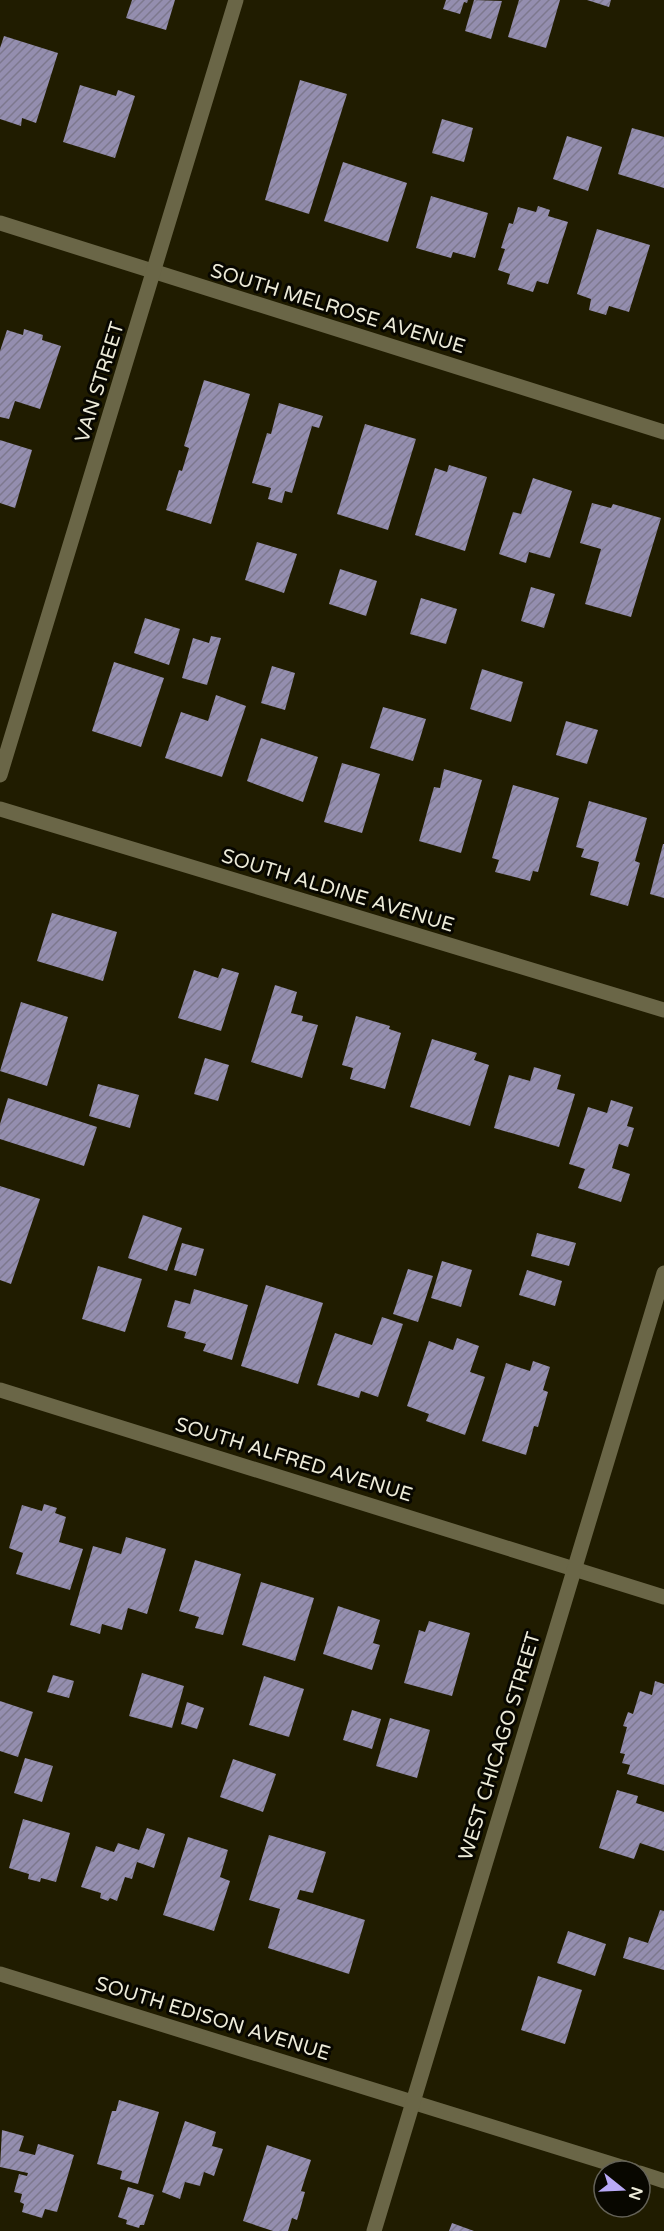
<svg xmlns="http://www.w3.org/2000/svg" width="664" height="2231" font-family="'Varela Round',sans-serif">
	<defs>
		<pattern id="building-hatch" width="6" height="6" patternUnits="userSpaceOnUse" patternTransform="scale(1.5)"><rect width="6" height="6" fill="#948eaf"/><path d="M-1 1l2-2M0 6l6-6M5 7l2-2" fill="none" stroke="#7d788e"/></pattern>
	</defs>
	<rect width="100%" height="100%" fill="#201c00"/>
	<!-- building -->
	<g fill="url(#building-hatch)">
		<path d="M132,0H175L166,30L126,18Z"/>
		<path d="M446,0H468L467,3L464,2L460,14L443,9Z"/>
		<path d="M474,0L502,1L491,39L465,31Z"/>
		<path d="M519,0H560L546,48L508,37Z"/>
		<path d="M587,0H611L609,7Z"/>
		<path d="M4,36L58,53L36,123L22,118L21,126L0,119V48Z"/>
		<path d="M300,80L347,94L309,214L265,200Z"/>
		<path d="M80,85L116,96L118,90L135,96L115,158L63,142Z"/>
		<path d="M442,119L473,128L464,162L432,153Z"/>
		<path d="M632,128L664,137V188L618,174Z"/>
		<path d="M567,136L602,147L588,191L553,179Z"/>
		<path d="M343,162L407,183L388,242L324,221Z"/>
		<path d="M431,196L488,213L475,258L453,252L451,258L416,248Z"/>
		<path d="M538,206L550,210L548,216L568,222L548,284L537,281L533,292L507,284L510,274L498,270L505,249L501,248L509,223L513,224L518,207L536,212Z"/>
		<path d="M597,229L650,245L629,312L609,306L606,315L589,310L591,299L577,294Z"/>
		<path d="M24,329L43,335L42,340L61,346L40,409L15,401L9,419L0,417V351L7,330L23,335Z"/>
		<path d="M204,380L250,394L211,524L166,510L179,470L182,471L189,448L184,446Z"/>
		<path d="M279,403L323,416L319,428L312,426L292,493L285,491L282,503L268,499L271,488L252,483L267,433L271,434Z"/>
		<path d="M365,424L416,439L388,530L337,514Z"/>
		<path d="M0,440L32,450L15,508L0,503Z"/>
		<path d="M449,465L487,477L465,551L415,535L435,468L447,472Z"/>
		<path d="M533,478L572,491L550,558L529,552L526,563L499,554L513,512L521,514Z"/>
		<path d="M592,503L611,508L613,504L661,518L631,617L585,604L601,549L580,543Z"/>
		<path d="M257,542L297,554L284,593L245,580Z"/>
		<path d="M340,569L377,581L366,616L329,604Z"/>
		<path d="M531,587L555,594L544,628L521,621Z"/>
		<path d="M421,598L457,609L446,644L410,634Z"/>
		<path d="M145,618L180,629L169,665L134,653Z"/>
		<path d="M211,636L221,638L207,685L182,678L193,638L209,643Z"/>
		<path d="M114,662L164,678L141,747L92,731Z"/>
		<path d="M272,666L295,673L285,710L261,703Z"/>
		<path d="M482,669L523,682L511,722L470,709Z"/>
		<path d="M216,695L246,706L222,777L165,758L181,712L208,721Z"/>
		<path d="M383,707L426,719L413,761L370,748Z"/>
		<path d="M566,721L598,730L587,764L556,755Z"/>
		<path d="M261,738L318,757L303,802L247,781Z"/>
		<path d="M342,763L380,774L362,833L324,822Z"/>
		<path d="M444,769L482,780L461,853L419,841L434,787L440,788Z"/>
		<path d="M513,785L559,798L538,872L533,871L530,881L495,872L499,860L492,858Z"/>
		<path d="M589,801L647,818L635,861L640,863L628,906L590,895L599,862L581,857L584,849L576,847Z"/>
		<path d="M663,844H664V898L650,894Z"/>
		<path d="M52,913L117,932L103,981L37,961Z"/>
		<path d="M222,968L239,973L221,1031L178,1018L194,970L218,978Z"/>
		<path d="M275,985L297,992L291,1013L303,1016L302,1021L318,1025L302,1078L251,1062Z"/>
		<path d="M21,1002L68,1017L47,1086L0,1071Z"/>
		<path d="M356,1016L390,1026L389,1029L401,1033L385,1089L350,1079L353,1068L342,1065Z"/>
		<path d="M432,1039L477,1053L474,1060L489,1065L470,1126L410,1107Z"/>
		<path d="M205,1058L229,1065L218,1101L194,1094Z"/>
		<path d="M534,1067L561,1075L557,1089L575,1094L559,1147L494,1128L509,1075L530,1081Z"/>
		<path d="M98,1084L139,1095L130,1128L89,1116Z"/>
		<path d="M8,1098L97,1127L84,1166L0,1139V1124Z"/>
		<path d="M611,1100L633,1107L627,1126L634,1128L628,1147L619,1144L612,1168L630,1174L621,1202L578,1188L585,1169L569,1164L588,1107L607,1113Z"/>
		<path d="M0,1186L40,1199L11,1284L0,1280Z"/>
		<path d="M143,1215L182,1228L167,1271L128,1258Z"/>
		<path d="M537,1233L576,1243L569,1266L531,1256Z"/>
		<path d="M182,1243L204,1249L196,1276L174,1270Z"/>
		<path d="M442,1261L472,1270L461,1307L431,1298Z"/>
		<path d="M98,1266L142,1279L125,1332L82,1319Z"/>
		<path d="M408,1269L433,1276L418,1322L393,1314Z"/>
		<path d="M527,1270L562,1281L555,1306L519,1295Z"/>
		<path d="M266,1285L323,1303L298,1384L241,1366Z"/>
		<path d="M194,1289L248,1305L232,1360L203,1351L206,1344L184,1338L186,1332L167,1327L175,1300L190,1304Z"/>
		<path d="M382,1317L403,1324L378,1397L361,1391L359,1398L317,1385L335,1333L372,1345Z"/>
		<path d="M457,1338L479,1346L470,1372L485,1377L465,1435L426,1421L429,1414L407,1406L429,1341L453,1350Z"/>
		<path d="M533,1361L550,1367L543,1390L548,1392L538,1427L534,1426L526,1455L482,1441L506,1363L530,1371Z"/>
		<path d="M44,1504L57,1508L55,1513L66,1517L59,1542L83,1549L70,1590L16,1574L23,1553L9,1548L22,1505L42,1511Z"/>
		<path d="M126,1537L166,1549L147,1614L128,1608L122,1630L102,1624L100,1634L70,1625L93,1546L121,1554Z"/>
		<path d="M195,1560L241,1574L223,1635L195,1628L199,1617L179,1611Z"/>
		<path d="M261,1582L314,1598L295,1661L242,1645Z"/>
		<path d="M338,1606L380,1620L373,1643L380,1645L372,1670L323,1654Z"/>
		<path d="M429,1621L470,1633L452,1696L404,1683L419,1630L425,1632Z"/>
		<path d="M142,1673L184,1686L172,1728L129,1716Z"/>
		<path d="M53,1675L74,1681L69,1698L47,1692Z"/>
		<path d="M264,1676L304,1689L289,1737L249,1725Z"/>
		<path d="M655,1681L664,1684V1785L627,1774L630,1765L622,1763L625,1754L620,1753L627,1727L623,1726L628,1712L633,1714L640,1691L652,1695Z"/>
		<path d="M0,1701L33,1712L18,1757L0,1751Z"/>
		<path d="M187,1702L204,1708L197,1729L181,1724Z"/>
		<path d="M352,1710L381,1719L372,1749L343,1740Z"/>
		<path d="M390,1718L430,1730L417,1778L376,1766Z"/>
		<path d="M25,1758L53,1766L42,1802L14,1793Z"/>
		<path d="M233,1759L276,1774L263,1812L220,1797Z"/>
		<path d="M617,1790L638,1796L636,1803L664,1812V1851L640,1843L634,1859L599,1848Z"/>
		<path d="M23,1819L70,1833L56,1882L41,1878L40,1882L28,1879L29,1874L9,1868Z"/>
		<path d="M147,1828L165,1834L154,1868L137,1862L132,1879L125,1877L117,1901L110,1898L108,1901L100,1898L101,1893L81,1887L96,1846L114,1852L118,1843L139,1850Z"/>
		<path d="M269,1835L326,1852L313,1893L300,1890L297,1899L365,1920L349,1974L268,1948L280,1909L249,1900Z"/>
		<path d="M188,1837L228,1850L220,1877L230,1881L214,1931L163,1915Z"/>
		<path d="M660,1910L664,1911V1970L623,1958L629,1937L648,1943Z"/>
		<path d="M568,1931L606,1944L595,1976L557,1963Z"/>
		<path d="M538,1976L582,1990L565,2044L521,2030Z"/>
		<path d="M119,2100L159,2112L138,2184L120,2179L122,2171L97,2164L112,2111H116Z"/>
		<path d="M185,2121L216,2132L212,2146L223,2149L214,2176L204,2172L200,2186L185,2182L180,2199L162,2192Z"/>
		<path d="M2,2130L24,2136L19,2151L35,2155L38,2144L74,2155L57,2212L45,2209L42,2218L22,2212L24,2204L20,2202L22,2194L14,2192L19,2174L27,2176L28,2173L0,2167Z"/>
		<path d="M267,2145L311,2160L301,2191L305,2192L297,2220L292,2218L288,2231H273L243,2221Z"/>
		<path d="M128,2187L154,2195L144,2225H140L139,2228L126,2224L127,2220L118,2217Z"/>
		<path d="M452,2223L474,2231H449Z"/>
	</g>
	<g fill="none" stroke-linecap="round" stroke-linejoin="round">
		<!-- minor -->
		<g stroke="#6a6647" stroke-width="15">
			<path d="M0,223L664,432"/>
			<path d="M0,775L236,0"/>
			<path d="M0,809L664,1010"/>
			<path d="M0,1390L664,1597"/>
			<path d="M0,1974L634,2171"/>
			<path d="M640,2173L664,2181"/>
			<path d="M374,2231L664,1273"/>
		</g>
	</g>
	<g text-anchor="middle" stroke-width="6" stroke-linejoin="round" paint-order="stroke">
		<!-- street labels -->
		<g font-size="20" fill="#edebd9" stroke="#080700">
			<text transform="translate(338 308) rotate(17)" y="7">SOUTH MELROSE AVENUE</text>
			<text transform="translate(99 382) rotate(-73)" y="7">VAN STREET</text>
			<text transform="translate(338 890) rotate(17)" y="7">SOUTH ALDINE AVENUE</text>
			<text transform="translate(294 1459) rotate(17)" y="7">SOUTH ALFRED AVENUE</text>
			<text transform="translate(499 1746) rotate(-73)" y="7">WEST CHICAGO STREET</text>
			<text transform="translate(213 2018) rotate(17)" y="7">SOUTH EDISON AVENUE</text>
		</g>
	</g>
	<!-- north arrow -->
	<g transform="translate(622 2189) rotate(108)"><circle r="28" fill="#080700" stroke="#646257" stroke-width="1.5"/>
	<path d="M0-4.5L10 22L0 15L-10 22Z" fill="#b9aaf7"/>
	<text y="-9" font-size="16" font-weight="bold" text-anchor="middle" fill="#edebd9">N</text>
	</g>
</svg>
